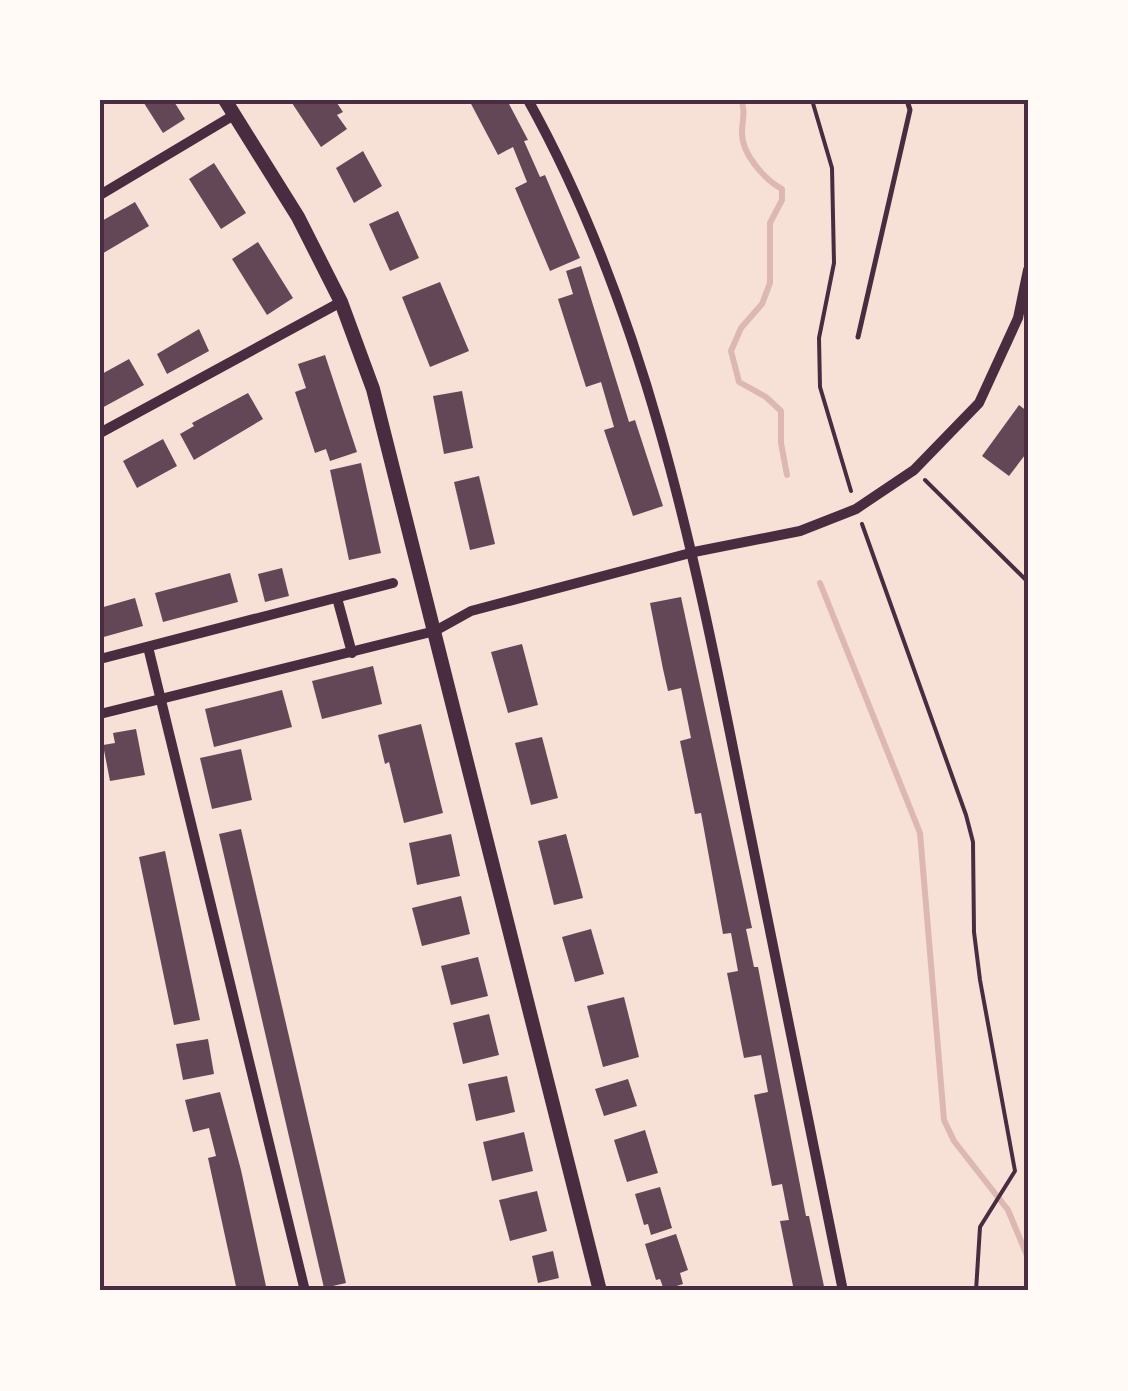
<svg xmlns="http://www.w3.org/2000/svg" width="1128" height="1391" font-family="Rubik,sans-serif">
	<rect width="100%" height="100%" fill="#f7e1d7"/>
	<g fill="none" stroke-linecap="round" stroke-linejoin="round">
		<!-- stream -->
		<g stroke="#dcb8b0" stroke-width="6">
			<path d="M741,100C746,111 742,120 742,132C741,153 764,179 782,189V200L770,223V283L762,304L741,328L731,351L739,382L766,397L781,411V443L787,475"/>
			<path d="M820,583L920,833L944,1120L954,1141L1008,1210L1028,1258"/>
		</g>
	</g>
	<!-- building -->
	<g fill="#644757">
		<path d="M142,100H173L185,119L163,133Z"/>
		<path d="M290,100H335L343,112L337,115L347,129L321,147Z"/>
		<path d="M469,100H507L528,140L524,141L540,177L545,175L580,258L550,271L515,188L527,182L513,147L498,155Z"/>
		<path d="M363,151L382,186L354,203L336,168Z"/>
		<path d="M214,163L246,213L221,229L189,179Z"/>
		<path d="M135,202L149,226L100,255V222Z"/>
		<path d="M398,211L419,258L390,271L369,224Z"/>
		<path d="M258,242L293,298L267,315L232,259Z"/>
		<path d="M581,266L629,422L635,420L663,506L633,516L604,430L614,427L601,382L586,387L558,299L573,294L566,271Z"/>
		<path d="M440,282L469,351L430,367L402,297Z"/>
		<path d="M199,329L209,351L167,374L157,354Z"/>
		<path d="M325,355L357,452L330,461L326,449L315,453L295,392L306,388L298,364Z"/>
		<path d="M129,359L144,385L100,409V375Z"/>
		<path d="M462,391L473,448L444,454L433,396Z"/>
		<path d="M248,393L263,419L194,460L180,434L194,426L192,423Z"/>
		<path d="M1019,405L1028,412V451L1009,476L982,456Z"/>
		<path d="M163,439L177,466L137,488L123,461Z"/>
		<path d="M361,463L381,553L349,560L330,470Z"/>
		<path d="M479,476L495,544L470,550L454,482Z"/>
		<path d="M282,568L289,596L265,602L258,574Z"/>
		<path d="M230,573L238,602L163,622L155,593Z"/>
		<path d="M681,597L752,928L746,929L754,967H758L806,1216H809L825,1291H794L780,1221L789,1220L782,1184L772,1186L754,1095L768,1092L761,1055L744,1058L727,973L738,971L731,933L723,934L701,813L695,814L680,741L691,738L681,688L668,691L663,669L650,603Z"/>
		<path d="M135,598L143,626L100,638V608Z"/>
		<path d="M522,644L538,705L508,713L491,652Z"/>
		<path d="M373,666L382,704L322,719L312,681Z"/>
		<path d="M282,690L292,727L214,747L205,709Z"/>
		<path d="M421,724L443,813L404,823L389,762L385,764L378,735Z"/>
		<path d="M136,729L145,775L110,781L103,745L115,743L113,733Z"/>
		<path d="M542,737L558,798L531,805L515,743Z"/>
		<path d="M241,749L252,800L212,809L200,758Z"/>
		<path d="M241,829L346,1283L324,1288L219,834Z"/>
		<path d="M451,834L460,876L417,885L409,843Z"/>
		<path d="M566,834L583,898L554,905L538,841Z"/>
		<path d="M165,851L200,1020L174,1025L139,857Z"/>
		<path d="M461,896L470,934L422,946L412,908Z"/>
		<path d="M591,929L604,974L575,982L562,937Z"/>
		<path d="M478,957L488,996L451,1005L441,966Z"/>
		<path d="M624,997L639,1057L603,1067L587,1006Z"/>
		<path d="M489,1014L499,1055L463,1064L453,1023Z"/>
		<path d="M208,1039L214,1074L183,1080L176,1044Z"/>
		<path d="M507,1076L515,1112L476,1121L468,1084Z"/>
		<path d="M628,1079L637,1106L604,1116L595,1089Z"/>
		<path d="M220,1092L241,1170L267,1291H237L208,1158L216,1156L209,1128L193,1132L185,1100Z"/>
		<path d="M645,1130L658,1173L627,1182L614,1140Z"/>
		<path d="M524,1132L533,1171L492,1181L483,1142Z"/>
		<path d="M660,1187L672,1228L651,1235L648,1224L644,1225L635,1194Z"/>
		<path d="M537,1191L547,1231L510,1241L499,1200Z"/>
		<path d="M676,1234L688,1270L680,1273L683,1284L664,1290L660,1279L656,1280L645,1244Z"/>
		<path d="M553,1251L559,1278L538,1283L532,1256Z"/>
	</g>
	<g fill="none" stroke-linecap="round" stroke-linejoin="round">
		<!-- path -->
		<g stroke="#4a2c40" stroke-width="4">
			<path d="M812,100L832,168L834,263L819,338L820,387L851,491"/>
			<path d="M925,480L1028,582"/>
			<path d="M862,524L966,815L973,842L974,932L980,980L1015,1171L980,1227L976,1291"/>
		</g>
		<!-- service -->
		<path stroke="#4a2c40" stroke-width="5" d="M858,337L910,110L907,100"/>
		<!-- minor -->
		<g stroke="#4a2c40" stroke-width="10">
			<path d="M528,100C644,308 693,547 739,778C774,949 809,1120 843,1291"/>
			<path d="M100,195L234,115"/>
			<path d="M100,433L341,302"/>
			<path d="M337,598L352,653"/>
			<path d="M148,647L305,1291"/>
			<path d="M100,659L393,583"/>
			<path d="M100,714L435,631L471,611L694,552L800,531L856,509L914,470L979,403L1018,318L1028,270"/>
		</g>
		<!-- tertiary -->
		<path stroke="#4a2c40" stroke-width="14" d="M225,100L298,217L341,302L373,389L600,1291"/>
	</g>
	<!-- border -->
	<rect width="1128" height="1391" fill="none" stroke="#fffaf5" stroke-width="205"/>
	<rect x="102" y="102" width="924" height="1186" fill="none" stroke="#4a2c40" stroke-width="4"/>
</svg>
